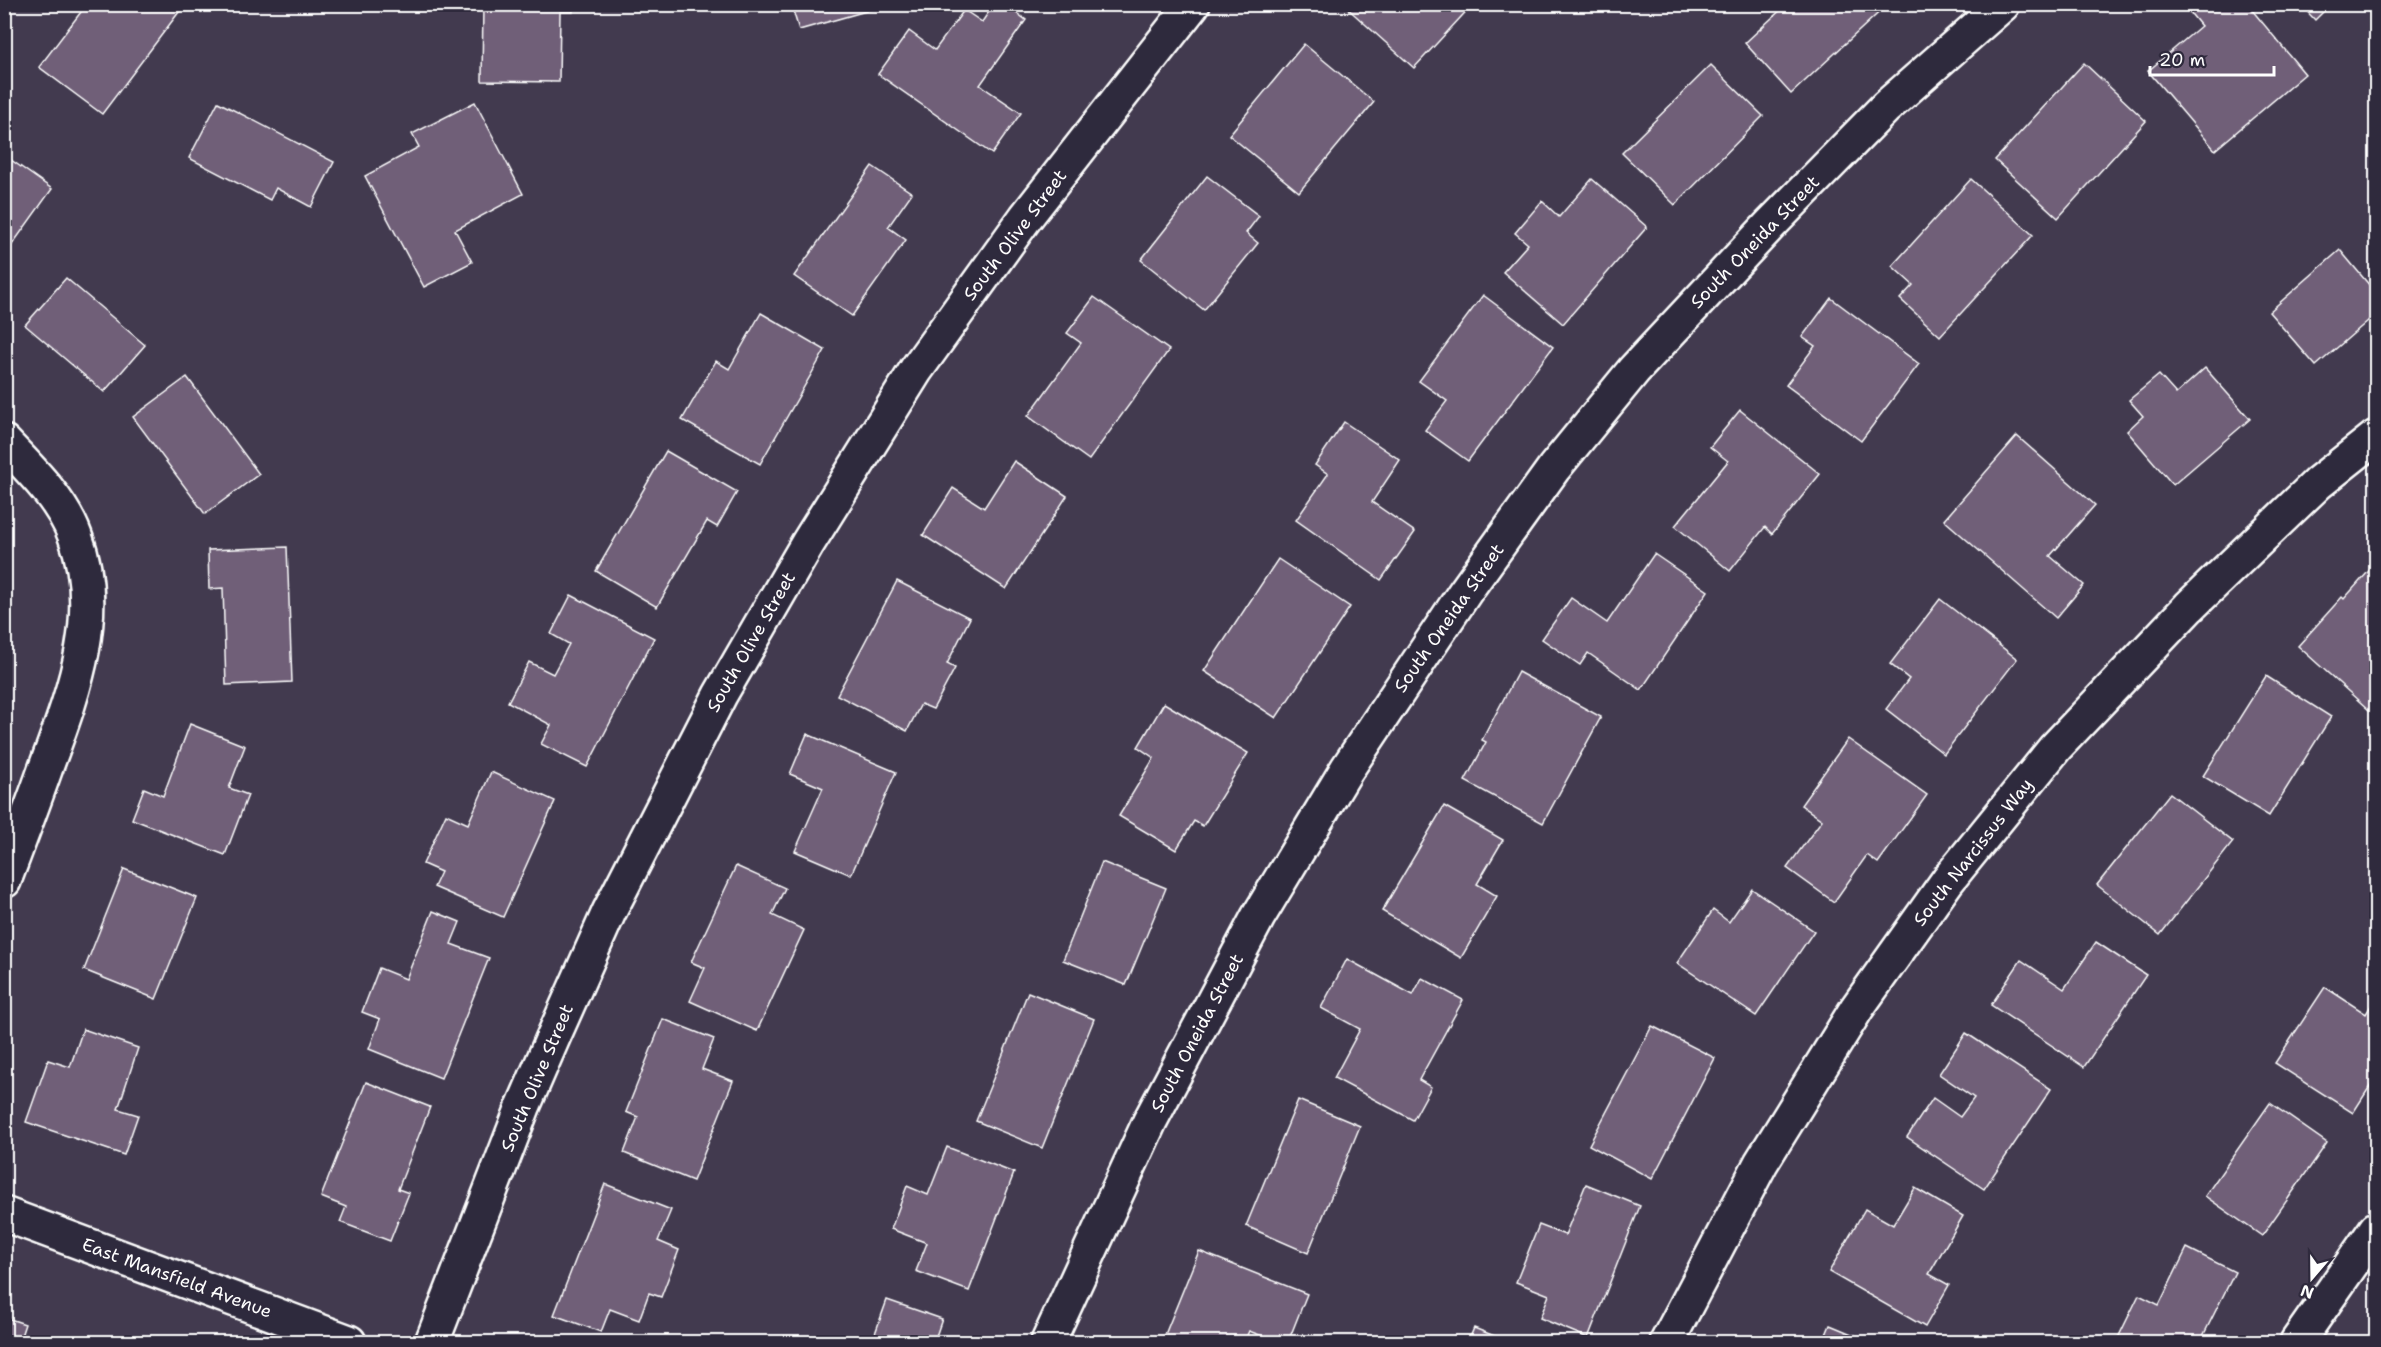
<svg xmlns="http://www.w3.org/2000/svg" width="2381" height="1347" font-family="'Shantell Sans',sans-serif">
	<rect width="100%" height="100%" fill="#423a4f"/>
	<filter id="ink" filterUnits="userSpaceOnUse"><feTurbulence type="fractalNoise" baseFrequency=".0167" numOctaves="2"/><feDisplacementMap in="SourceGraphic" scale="12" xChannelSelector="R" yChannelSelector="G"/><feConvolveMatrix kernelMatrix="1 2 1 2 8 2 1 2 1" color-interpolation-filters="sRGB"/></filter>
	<g filter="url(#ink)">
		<!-- building -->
		<g fill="#6f5e78" stroke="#fff" stroke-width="1.5">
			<path d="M87,4H178L182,8L102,114L39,67Z"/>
			<path d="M483,4H573V12H560L559,82L482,81Z"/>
			<path d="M791,4H891L799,30Z"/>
			<path d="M994,4H1004L1026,20L980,85L1021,113L992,154L878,74L909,31L935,50L964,10L982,22Z"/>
			<path d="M1348,4H1473L1414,68L1346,7Z"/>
			<path d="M1787,4H1888L1791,94L1745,43Z"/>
			<path d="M2183,4H2247L2305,74L2215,150L2148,71L2201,26Z"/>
			<path d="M2300,4H2331L2315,20Z"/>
			<path d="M1304,44L1374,102L1299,192L1229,135Z"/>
			<path d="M2084,63L2146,121L2058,218L1995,160Z"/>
			<path d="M1711,65L1763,116L1675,205L1622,153Z"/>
			<path d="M218,102L334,162L311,207L276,188L270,200L189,158Z"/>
			<path d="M475,102L523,194L455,230L472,262L424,287L365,176L419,147L412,134Z"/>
			<path d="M4,155L52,189L4,256Z"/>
			<path d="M872,166L912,193L888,227L906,240L852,316L794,276Z"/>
			<path d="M1207,176L1259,216L1246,233L1258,243L1204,310L1141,260Z"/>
			<path d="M1592,179L1647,227L1563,324L1503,272L1528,244L1515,233L1542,201L1559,217Z"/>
			<path d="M1971,179L2033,235L1940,336L1900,299L1913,285L1892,266Z"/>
			<path d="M2340,250L2376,293V314L2316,366L2269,312Z"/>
			<path d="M66,278L145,345L104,392L25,325Z"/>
			<path d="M1483,295L1553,347L1468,461L1425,430L1447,401L1419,381Z"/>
			<path d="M1094,297L1169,350L1089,460L1028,416L1081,343L1067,333Z"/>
			<path d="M1831,298L1919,364L1861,441L1786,385L1815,346L1802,337Z"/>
			<path d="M761,313L825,350L760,464L682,420L716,361L729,369Z"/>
			<path d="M2205,368L2250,419L2173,485L2127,431L2143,416L2129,400L2159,375L2176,394Z"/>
			<path d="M187,377L259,474L205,514L133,417Z"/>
			<path d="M1740,410L1820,474L1772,534L1765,527L1730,571L1675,526L1728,461L1710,447Z"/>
			<path d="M1344,422L1400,460L1372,502L1415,532L1381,580L1296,520L1328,474L1315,465Z"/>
			<path d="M2017,436L2095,505L2050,556L2084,585L2056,618L1944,520Z"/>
			<path d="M666,451L737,492L717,527L707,521L657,607L596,571Z"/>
			<path d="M1014,461L1067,496L1006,589L923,535L953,488L984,508Z"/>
			<path d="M287,547L292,682L226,685L223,588L209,589L208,550Z"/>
			<path d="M1654,554L1708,591L1641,690L1588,653L1580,665L1542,639L1571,598L1607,623Z"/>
			<path d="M1278,559L1350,607L1276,718L1204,671Z"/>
			<path d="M2376,563V704L2370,711L2298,646L2342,597L2344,599Z"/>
			<path d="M897,581L970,618L947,664L955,668L933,709L921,704L907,731L837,695Z"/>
			<path d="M571,595L654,638L587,767L541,744L551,725L508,702L529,662L553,674L569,644L551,634Z"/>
			<path d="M1940,599L2017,659L1944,754L1886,709L1909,679L1890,664Z"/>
			<path d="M1518,672L1601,717L1543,823L1465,781L1486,742L1482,740Z"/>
			<path d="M2266,676L2331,717L2269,816L2203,776Z"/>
			<path d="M1164,703L1248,753L1203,826L1194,821L1176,850L1119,816L1154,758L1138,747Z"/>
			<path d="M190,724L245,746L229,788L248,795L225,855L132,819L144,788L163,796Z"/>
			<path d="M807,734L896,772L851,875L795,851L823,788L790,774Z"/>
			<path d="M1848,739L1927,795L1878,863L1867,855L1834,902L1787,868L1822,820L1801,805Z"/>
			<path d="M491,772L555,801L503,917L434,887L441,872L423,864L446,814L468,824Z"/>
			<path d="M2170,793L2233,842L2160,935L2097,885Z"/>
			<path d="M1444,806L1503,840L1477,884L1497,896L1461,958L1382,911Z"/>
			<path d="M1102,862L1166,888L1126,985L1063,960Z"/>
			<path d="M736,866L785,888L772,915L804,930L757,1031L690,1001L705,968L691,962Z"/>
			<path d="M124,869L197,898L156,999L84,970Z"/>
			<path d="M1752,889L1814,931L1756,1016L1677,963L1713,910L1729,922Z"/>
			<path d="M433,911L460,922L451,944L489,958L441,1078L369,1049L380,1019L362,1012L379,968L406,979Z"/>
			<path d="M2096,942L2146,975L2084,1067L1991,1005L2021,960L2064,989Z"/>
			<path d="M1347,959L1413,995L1422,978L1463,1000L1419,1080L1431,1087L1413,1120L1334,1078L1360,1029L1321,1008Z"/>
			<path d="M2325,987L2366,1014L2376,997V1077L2353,1113L2275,1063Z"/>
			<path d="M1028,992L1094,1019L1042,1148L976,1121Z"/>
			<path d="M663,1019L714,1039L702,1069L733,1081L693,1181L624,1153L638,1117L626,1112Z"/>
			<path d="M1652,1026L1715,1058L1652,1179L1589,1145Z"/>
			<path d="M83,1029L138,1048L118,1109L138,1115L124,1155L26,1122L48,1060L70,1067Z"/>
			<path d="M1966,1033L2051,1089L1984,1189L1907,1137L1933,1098L1960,1117L1974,1098L1939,1074Z"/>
			<path d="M366,1082L430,1107L398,1189L409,1193L390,1241L340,1222L346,1207L321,1197Z"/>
			<path d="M1298,1100L1360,1126L1308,1253L1246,1226Z"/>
			<path d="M2270,1103L2327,1143L2262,1236L2205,1196Z"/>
			<path d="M947,1147L1014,1173L969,1291L916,1271L927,1243L891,1229L907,1186L928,1195Z"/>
			<path d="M605,1184L671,1210L658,1241L679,1250L661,1297L649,1293L639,1320L610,1309L601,1332L554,1315Z"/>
			<path d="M1586,1184L1640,1206L1588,1338L1540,1318L1549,1295L1516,1282L1539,1225L1565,1235Z"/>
			<path d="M1915,1188L1963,1216L1929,1274L1949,1285L1925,1327L1829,1272L1865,1209L1893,1225Z"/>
			<path d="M2187,1248L2235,1272L2200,1342H2116L2139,1295L2159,1305Z"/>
			<path d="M1199,1251L1307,1294L1288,1342H1278L1249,1331L1244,1342H1162Z"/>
			<path d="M887,1300L942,1319L934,1342H872Z"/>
			<path d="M4,1317L25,1324L19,1342H4Z"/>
			<path d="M1830,1325L1871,1342H1823Z"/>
			<path d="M1474,1328L1510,1342H1468Z"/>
		</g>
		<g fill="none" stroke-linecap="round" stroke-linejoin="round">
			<!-- street casing -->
			<g stroke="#fff" stroke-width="38">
				<g id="street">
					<path d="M4,442C30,469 62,500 75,536C105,614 72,696 45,770C32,807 18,844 4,881"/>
					<path d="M432,1342L523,1107L552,1040L609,912L720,695L808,543L916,370L1026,217L1193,4"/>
					<path d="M1048,1342L1150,1121L1258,917L1347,769L1465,592L1554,468L1634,370L1770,225L1886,107L2003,4"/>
					<path d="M1667,1342L1761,1163L1857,1008L1948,880L2055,748L2189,607L2318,483L2376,437"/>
					<path d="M2297,1342L2376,1229"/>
				</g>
			</g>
			<!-- secondary casing -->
			<g stroke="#fff" stroke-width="38">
				<path id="secondary" d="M4,1214L349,1342"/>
			</g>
			<!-- street -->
			<use href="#street" stroke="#2f2a3d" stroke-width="33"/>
			<!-- secondary -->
			<use href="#secondary" stroke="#2f2a3d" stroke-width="33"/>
		</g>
	</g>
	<g text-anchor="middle" stroke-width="5" stroke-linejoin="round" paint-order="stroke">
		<!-- street labels -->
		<g font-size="18" fill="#fff" stroke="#2f2a3d">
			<text transform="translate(1015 235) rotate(-53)" y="6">South Olive Street</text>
			<text transform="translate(1755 242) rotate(-46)" y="6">South Oneida Street</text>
			<text transform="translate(1449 618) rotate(-55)" y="6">South Oneida Street</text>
			<text transform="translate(751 642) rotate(-60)" y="6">South Olive Street</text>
			<text transform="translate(1973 852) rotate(-52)" y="6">South Narcissus Way</text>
			<text transform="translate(1197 1033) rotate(-62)" y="6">South Oneida Street</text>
			<text transform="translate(537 1078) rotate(-67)" y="6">South Olive Street</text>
			<text transform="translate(177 1278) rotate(20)" y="6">East Mansfield Avenue</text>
		</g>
	</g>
	<!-- margin -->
	<rect width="2381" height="1347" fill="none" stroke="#2f2a3d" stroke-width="24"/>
	<rect x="12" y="12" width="2357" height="1323" fill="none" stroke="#fff" stroke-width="2" filter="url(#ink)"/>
	<!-- north arrow -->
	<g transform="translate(2312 1278) rotate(200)" stroke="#2f2a3d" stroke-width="4.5" paint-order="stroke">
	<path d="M0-4.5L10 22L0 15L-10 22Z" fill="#ffffff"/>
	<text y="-9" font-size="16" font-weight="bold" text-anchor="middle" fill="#ffffff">N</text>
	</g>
	<!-- scale -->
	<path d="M2150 66v9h124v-9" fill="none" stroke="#ffffff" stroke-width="3"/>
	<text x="2159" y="66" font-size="18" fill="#ffffff" stroke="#2f2a3d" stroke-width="4.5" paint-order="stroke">20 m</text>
</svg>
